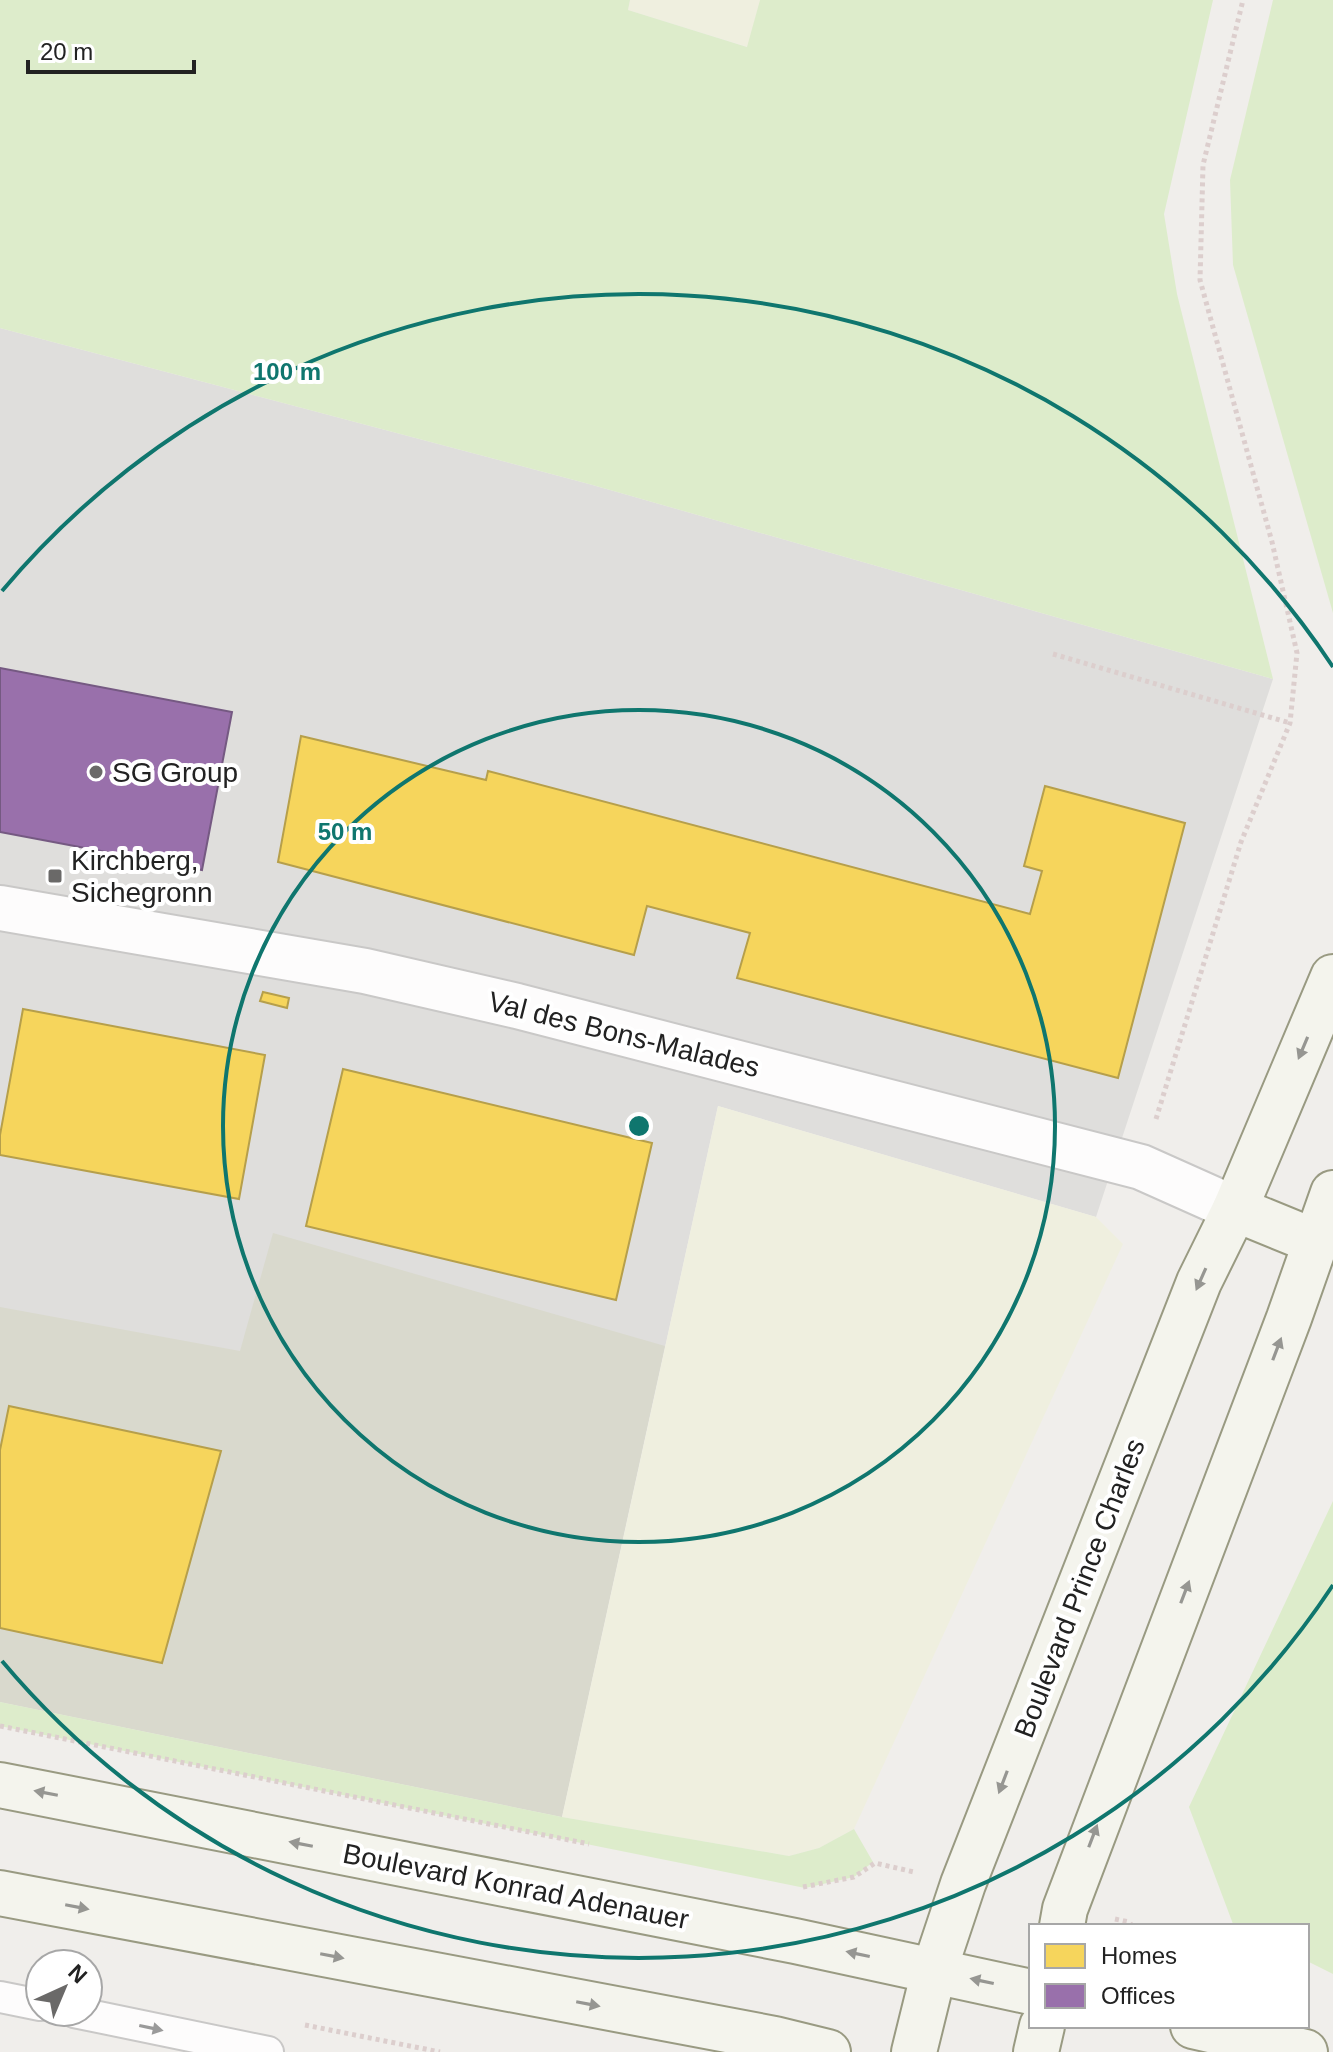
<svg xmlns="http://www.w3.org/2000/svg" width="1333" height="2052" font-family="Helvetica,sans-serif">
	<rect width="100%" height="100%" fill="#f0eeeb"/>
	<!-- residential -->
	<path fill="#dfdedc" d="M0,328L589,484L1273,679L1096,1217L718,1106L562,1817L0,1702Z"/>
	<!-- construction -->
	<path fill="#d9d9cd" d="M273,1233L665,1346L562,1817L0,1702V1307L240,1351Z"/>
	<!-- farmland -->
	<g fill="#efefdf">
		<path d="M630,0H760L748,47L628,10Z"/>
		<path d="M718,1106L1096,1217L1123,1244L854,1829L819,1848L789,1856L562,1817Z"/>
	</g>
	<!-- grass -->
	<g fill="#ddeccb">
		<path d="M0,0H630L628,10L747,47L760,0H1213L1164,214L1177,294L1273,679L589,484L0,328Z"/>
		<path d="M1273,0H1333V613L1233,265L1230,180Z"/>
		<path d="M1333,1501V1974L1307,1961V1926H1237L1233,1924L1189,1807Z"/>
		<path d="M0,1702L562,1817L789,1856L819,1848L854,1829L873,1862L854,1877L805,1888L0,1726Z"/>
	</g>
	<!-- homes -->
	<g fill="#f6d55c" stroke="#b69f4b" stroke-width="2">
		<path d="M301,736L486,780L488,771L1030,914L1042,871L1024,866L1045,786L1185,823L1118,1078L737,978L750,933L647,906L634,955L278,862Z"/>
		<path d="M263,992L289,998L287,1008L260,1001Z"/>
		<path d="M23,1009L265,1055L239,1199L0,1155V1135Z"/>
		<path d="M343,1069L652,1143L616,1300L306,1226Z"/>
		<path d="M9,1406L221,1451L162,1663L0,1628V1450Z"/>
	</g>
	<!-- offices -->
	<path fill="#9970ab" stroke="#755982" stroke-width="2" d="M0,668L232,712L202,870L0,832Z"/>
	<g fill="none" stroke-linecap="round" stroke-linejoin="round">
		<!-- lane casing -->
		<g stroke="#c9c8c7" stroke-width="34">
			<g id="lane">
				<path d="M0,1997L40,2005"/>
				<path d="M74,2012L268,2052"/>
			</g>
		</g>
		<!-- street casing -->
		<g stroke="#c9c8c7" stroke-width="48">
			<path id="street" d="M0,908L365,971L517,1006L1141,1167L1235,1209"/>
		</g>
		<!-- secondary casing -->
		<g stroke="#999a82" stroke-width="48">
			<g id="secondary">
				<path d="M1235,1209L1316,1242"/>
				<path d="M0,1785L795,1941L1031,1992"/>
				<path d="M0,1893L775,2039L828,2052"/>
				<path d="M1062,1926L1065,1909L1289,1318L1333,1193"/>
				<path d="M1193,2026L1305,2052"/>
				<path d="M914,2052L934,1971L963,1884L1199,1282L1235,1209L1333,977"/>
				<path d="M1036,2052L1042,2026"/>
			</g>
		</g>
		<!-- path -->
		<g stroke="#dccecd" stroke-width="5" stroke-dasharray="4 4" stroke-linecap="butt">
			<path d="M1053,654L1290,723"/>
			<path d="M1156,1119L1241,842L1290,723L1297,653L1272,542L1200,280L1203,165L1243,0"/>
			<path d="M0,1726L589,1844"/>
			<path d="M803,1887L854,1877L875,1863L914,1872"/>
			<path d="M1115,1919L1129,1922L1132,1926"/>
			<path d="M305,2025L440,2052"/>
		</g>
		<!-- lane -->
		<use href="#lane" stroke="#fdfcfc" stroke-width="30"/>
		<!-- street -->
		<use href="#street" stroke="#fdfcfc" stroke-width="44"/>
		<!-- secondary -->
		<use href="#secondary" stroke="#f4f4ed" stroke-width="44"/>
	</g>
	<!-- one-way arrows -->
	<defs><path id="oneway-solid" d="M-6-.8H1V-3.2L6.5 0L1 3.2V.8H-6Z" transform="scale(2)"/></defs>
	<g fill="#969692">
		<use href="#oneway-solid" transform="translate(1303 1048) rotate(113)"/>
		<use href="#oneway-solid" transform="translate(1201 1279) rotate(114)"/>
		<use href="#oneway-solid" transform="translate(1277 1349) rotate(-69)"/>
		<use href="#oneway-solid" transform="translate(1185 1592) rotate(-69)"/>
		<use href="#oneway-solid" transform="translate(1003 1782) rotate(111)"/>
		<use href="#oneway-solid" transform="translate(46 1793) rotate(-169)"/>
		<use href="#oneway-solid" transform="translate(1093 1836) rotate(-69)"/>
		<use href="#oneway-solid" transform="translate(301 1844) rotate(-169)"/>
		<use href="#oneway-solid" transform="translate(77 1907) rotate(11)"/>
		<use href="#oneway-solid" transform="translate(858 1954) rotate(-168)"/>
		<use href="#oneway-solid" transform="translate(332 1956) rotate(11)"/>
		<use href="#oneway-solid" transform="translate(982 1981) rotate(-168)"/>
		<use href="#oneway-solid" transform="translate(588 2004) rotate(11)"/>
	</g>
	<use fill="#9a9a9a" href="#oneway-solid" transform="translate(151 2028) rotate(12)"/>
	<!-- distance rings -->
	<g fill="none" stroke="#0f766e" stroke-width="4">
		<circle cx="639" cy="1126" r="416"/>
		<path d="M1333 1585A832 832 0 0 1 2 1661M2 591A832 832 0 0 1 1333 667"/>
	</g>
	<!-- markers -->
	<g fill="#6a6968" stroke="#fff" stroke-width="3">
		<circle cx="96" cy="772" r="8"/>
		<rect x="47" y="868" width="16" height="16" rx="4"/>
	</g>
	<g text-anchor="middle" stroke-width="8" stroke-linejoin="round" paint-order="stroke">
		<!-- poi labels -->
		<g font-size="28" fill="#222" stroke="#fff" text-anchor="start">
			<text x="112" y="782">SG Group</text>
			<text x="71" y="870">Kirchberg,<tspan x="71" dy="32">Sichegronn</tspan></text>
		</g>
		<!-- street labels -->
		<g font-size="28" fill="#222" stroke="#fff">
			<text transform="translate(624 1034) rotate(14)" y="10">Val des Bons-Malades</text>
			<text transform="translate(1079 1588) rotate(-69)" y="10">Boulevard Prince Charles</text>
			<text transform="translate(516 1886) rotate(11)" y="10">Boulevard Konrad Adenauer</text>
		</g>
	</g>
	<circle cx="639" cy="1126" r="12" fill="#0f766e" stroke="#fff" stroke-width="4"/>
	<g font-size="24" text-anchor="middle" font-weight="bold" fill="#0f766e" stroke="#fff" stroke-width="8" stroke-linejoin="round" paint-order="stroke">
		<text x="287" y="380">100 m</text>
		<text x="345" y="840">50 m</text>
	</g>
	<!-- legend -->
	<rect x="1029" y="1924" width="280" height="104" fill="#ffffff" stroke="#a7a7a7" stroke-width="2"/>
	<rect x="1045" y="1944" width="40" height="24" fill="#f6d55c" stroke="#a7a7a7" stroke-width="2"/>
	<text x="1101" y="1964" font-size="24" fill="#222222">Homes</text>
	<rect x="1045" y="1984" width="40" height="24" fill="#9970ab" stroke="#a7a7a7" stroke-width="2"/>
	<text x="1101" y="2004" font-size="24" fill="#222222">Offices</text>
	<!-- north arrow -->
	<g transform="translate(64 1988) rotate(44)"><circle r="38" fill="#ffffff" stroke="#a7a7a7" stroke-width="2"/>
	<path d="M0-6L14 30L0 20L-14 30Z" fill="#6a6968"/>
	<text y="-12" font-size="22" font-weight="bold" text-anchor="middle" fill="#222222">N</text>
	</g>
	<!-- scale -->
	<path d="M28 60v12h166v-12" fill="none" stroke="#222222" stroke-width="4"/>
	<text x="40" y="60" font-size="24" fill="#222222" stroke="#ffffff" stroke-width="6" paint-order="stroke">20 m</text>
</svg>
